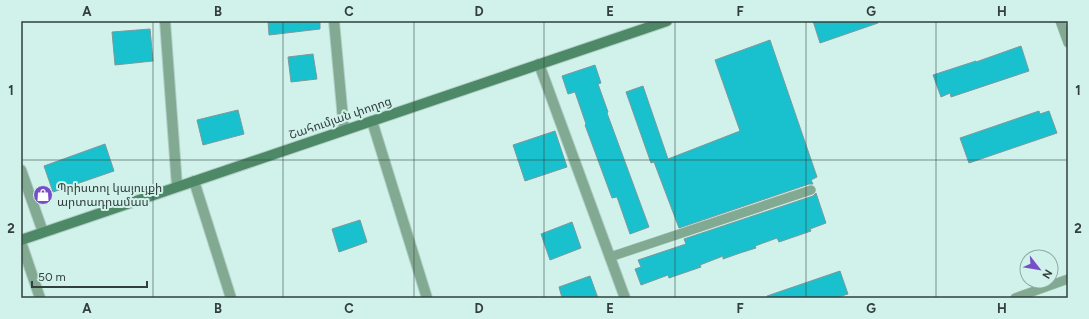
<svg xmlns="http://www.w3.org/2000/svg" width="1089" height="319" font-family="Figtree,'Noto Sans Armenian',sans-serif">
	<rect width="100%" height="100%" fill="#d1f2ea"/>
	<!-- building -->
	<g fill="#19c0cd" stroke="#7a9a9d">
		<path d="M268,21H320V29L269,35Z"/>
		<path d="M813,21H877L878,23L820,43Z"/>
		<path d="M150,29L153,61L115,65L112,32Z"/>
		<path d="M770,40L817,177L811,180L813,184H809L679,228L654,162L651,163L626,92L643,86L668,159L740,131L715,60Z"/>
		<path d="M1021,46L1029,71L951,97L950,93L941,97L933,75L976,61V62Z"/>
		<path d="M313,54L317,79L291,82L288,57Z"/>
		<path d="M595,65L601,83L598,84L608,112L607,113L649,227L630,234L617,197L612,198L585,125L586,124L575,92L568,94L562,76Z"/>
		<path d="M238,110L244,134L203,145L197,120Z"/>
		<path d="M1039,111L1040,114L1049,111L1057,133L969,163L960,138Z"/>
		<path d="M555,131L567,167L525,181L513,145Z"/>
		<path d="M105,144L114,171L53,192L44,166Z"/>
		<path d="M816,193L826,223L810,229L811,231L779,242L777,238L755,246L756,248L740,253L723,259V256L700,265L701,267L669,278L668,275L641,285L635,269L641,267L638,260L686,244L684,239L813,196Z"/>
		<path d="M360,220L367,242L339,252L332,229Z"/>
		<path d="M572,222L581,248L550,260L541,234Z"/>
		<path d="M840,271L848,294L835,298H768L767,296Z"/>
		<path d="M590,276L598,298H562L559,287Z"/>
	</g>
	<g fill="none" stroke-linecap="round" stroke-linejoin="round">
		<!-- service casing -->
		<g stroke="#b1cec7" stroke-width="10">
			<g id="service">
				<path d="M1060,21L1068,43"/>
				<path d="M610,257L811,190"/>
				<path d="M1015,298L1068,279"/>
			</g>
		</g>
		<!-- minor casing -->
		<g stroke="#b1cec7" stroke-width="12">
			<g id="minor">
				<path d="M165,21L177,186"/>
				<path d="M334,21L344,130"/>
				<path d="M539,64L625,298"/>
				<path d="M372,121L427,298"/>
				<path d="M21,170L43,232"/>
				<path d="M194,181L231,298"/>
				<path d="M21,242L40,298"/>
			</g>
		</g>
		<!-- secondary casing -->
		<g stroke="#b1cec7" stroke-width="12">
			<path id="secondary" d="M21,240L667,21"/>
		</g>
		<!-- service -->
		<use href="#service" stroke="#82a991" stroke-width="9"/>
		<!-- minor -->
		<use href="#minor" stroke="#82a991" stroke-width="10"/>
		<!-- secondary -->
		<use href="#secondary" stroke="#4d8967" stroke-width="10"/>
	</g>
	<!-- grid -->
	<path fill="none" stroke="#323f3c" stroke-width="1" stroke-opacity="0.55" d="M153,21V298M283,21V298M414,21V298M544,21V298M675,21V298M806,21V298M936,21V298M21,160H1068"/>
	<!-- icons -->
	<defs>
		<g id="shop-disc" transform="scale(1)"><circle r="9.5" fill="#774ec7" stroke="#d1f2ea"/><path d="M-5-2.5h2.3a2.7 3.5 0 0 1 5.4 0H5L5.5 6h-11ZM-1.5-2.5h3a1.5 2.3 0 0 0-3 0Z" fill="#fff"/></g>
	</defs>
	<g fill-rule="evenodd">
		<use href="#shop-disc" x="43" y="195"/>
	</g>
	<g text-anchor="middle" stroke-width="4" stroke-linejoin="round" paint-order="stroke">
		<!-- street labels -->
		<g font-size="12" fill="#323f3c" stroke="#d1f2ea">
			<text transform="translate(340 118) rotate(-19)" y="4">Շահումյան փողոց</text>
		</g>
		<!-- poi labels -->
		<g font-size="12" fill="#323f3c" stroke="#d1f2ea" text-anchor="start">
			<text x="57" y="192">Պրիստոլ կայույքի<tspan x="57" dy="14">արտադրամաս</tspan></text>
		</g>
	</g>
	<!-- border -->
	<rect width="1089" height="319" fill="none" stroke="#d1f2ea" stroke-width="44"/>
	<!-- north arrow -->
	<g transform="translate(1039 269) rotate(121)"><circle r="19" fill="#d1f2ea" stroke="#91aaa4"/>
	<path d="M0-3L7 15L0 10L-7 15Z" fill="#774ec7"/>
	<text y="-6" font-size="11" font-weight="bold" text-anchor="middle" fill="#323f3c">N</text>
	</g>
	<!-- scale -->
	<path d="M32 281v6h115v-6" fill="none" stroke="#323f3c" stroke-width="2"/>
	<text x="38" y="281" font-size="12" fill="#323f3c" stroke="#d1f2ea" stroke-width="3" paint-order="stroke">50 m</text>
	<rect x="22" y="22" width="1045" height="275" fill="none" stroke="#323f3c" stroke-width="1.5"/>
	<g font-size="13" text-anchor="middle" font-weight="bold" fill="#323f3c">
		<text x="87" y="16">A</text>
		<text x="218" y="16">B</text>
		<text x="349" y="16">C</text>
		<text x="479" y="16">D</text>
		<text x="610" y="16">E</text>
		<text x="740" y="16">F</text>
		<text x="871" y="16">G</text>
		<text x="1002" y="16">H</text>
		<text x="11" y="95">1</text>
		<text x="1078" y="95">1</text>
		<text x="11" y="233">2</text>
		<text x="1078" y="233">2</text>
		<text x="87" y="313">A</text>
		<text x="218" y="313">B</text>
		<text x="349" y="313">C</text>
		<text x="479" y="313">D</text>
		<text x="610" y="313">E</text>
		<text x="740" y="313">F</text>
		<text x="871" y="313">G</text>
		<text x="1002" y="313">H</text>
	</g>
</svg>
